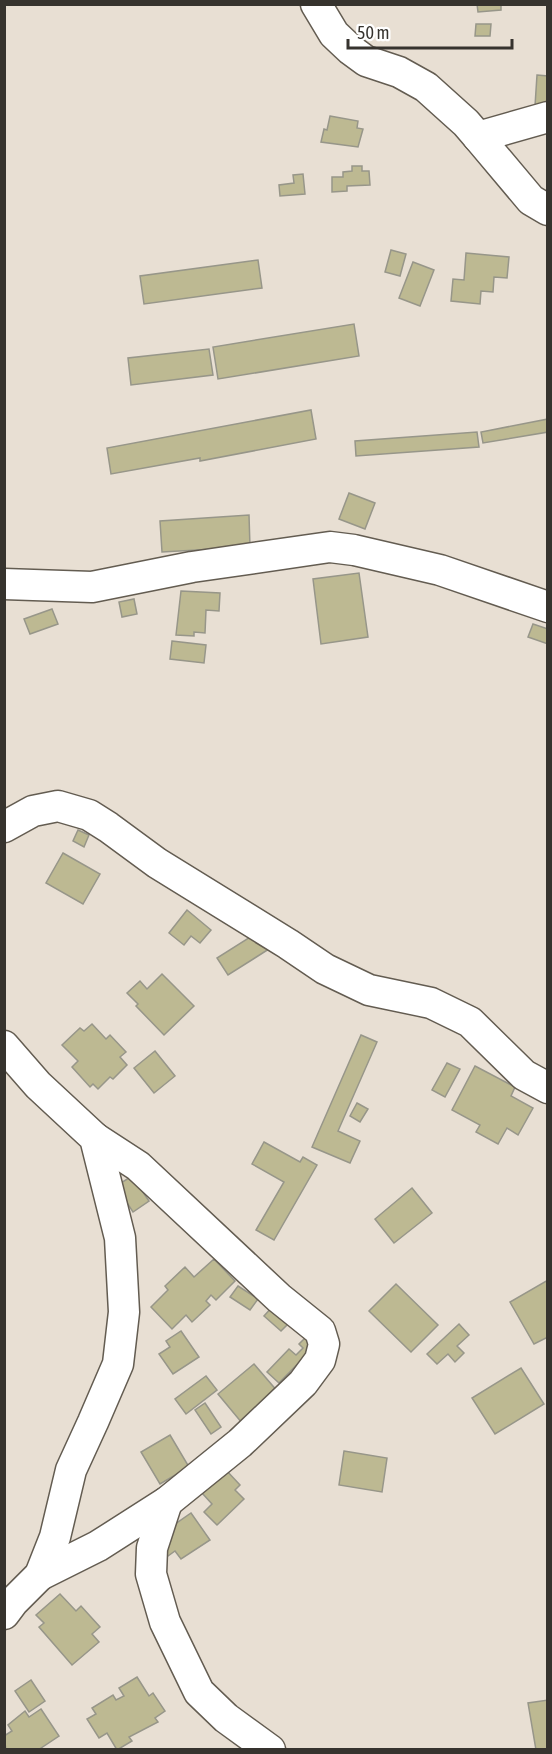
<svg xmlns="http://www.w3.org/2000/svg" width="552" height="1754" font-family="'Asap Condensed',sans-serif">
	<rect width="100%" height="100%" fill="#e8dfd3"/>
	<!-- building -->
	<g fill="#bdb992" stroke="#979689" stroke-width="1.5">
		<path d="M477,4H501V10L478,12Z"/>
		<path d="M476,24H491L490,36H475Z"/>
		<path d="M537,75L548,76V107L535,106Z"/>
		<path d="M330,116L358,121L357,128L363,129L358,147L321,142L324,129L327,130Z"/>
		<path d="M352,166H362V171H369L370,185L347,186V191L332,192V177H343V172L352,171Z"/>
		<path d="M303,174L305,194L280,196L279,185L294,183L293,175Z"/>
		<path d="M391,250L406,254L400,276L385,272Z"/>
		<path d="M466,253L509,257L507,278L494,277L493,292L481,291L480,304L451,301L453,279L464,280Z"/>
		<path d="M258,260L262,288L144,304L140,276Z"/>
		<path d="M413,262L434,270L420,306L399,298Z"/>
		<path d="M354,324L359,356L218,379L213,347Z"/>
		<path d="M209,349L213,375L131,385L128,358Z"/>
		<path d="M311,410L316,439L200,461V458L111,474L107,448Z"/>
		<path d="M548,419V432L483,443L481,432Z"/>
		<path d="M477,432L479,447L356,456L355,441Z"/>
		<path d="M349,493L375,503L365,529L339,519Z"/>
		<path d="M249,515L250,547L162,552L160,521Z"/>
		<path d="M359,573L368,637L321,644L313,579Z"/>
		<path d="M181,591L220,593L219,611L206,610L205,633L194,632V636L176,635Z"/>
		<path d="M134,599L137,614L122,617L119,602Z"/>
		<path d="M52,609L58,624L30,634L24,619Z"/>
		<path d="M533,624L548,629V644L528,637Z"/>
		<path d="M172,641L206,645L204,663L170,659Z"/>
		<path d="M78,830L89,835L84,847L73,841Z"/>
		<path d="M63,853L100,874L83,904L46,883Z"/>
		<path d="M187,910L211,930L200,943L191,936L184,945L169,933Z"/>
		<path d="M258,932L269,949L228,975L217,958Z"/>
		<path d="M162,974L194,1006L164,1035L136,1006L138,1004L127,993L140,981L147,989Z"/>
		<path d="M92,1024L106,1039L110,1035L126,1052L120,1057L127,1065L113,1079L110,1077L98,1089L93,1084L90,1087L72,1067L78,1061L62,1045L80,1028L84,1031Z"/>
		<path d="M361,1035L377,1042L338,1131L360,1141L350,1163L312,1147Z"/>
		<path d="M155,1051L175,1076L154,1093L134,1068Z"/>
		<path d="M447,1063L460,1069L445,1097L432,1090Z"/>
		<path d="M475,1066L515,1087L511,1096L533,1108L518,1135L507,1128L498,1144L476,1132L480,1125L452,1110Z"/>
		<path d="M357,1103L368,1109L360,1122L350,1116Z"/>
		<path d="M264,1142L300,1162L303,1157L317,1165L274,1240L256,1230L284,1182L252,1164Z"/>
		<path d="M132,1176L149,1201L133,1212L116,1186Z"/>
		<path d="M412,1188L432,1213L394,1243L375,1219Z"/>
		<path d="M214,1259L235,1281L216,1300L211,1295L206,1301L210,1305L192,1322L186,1315L172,1329L151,1307L168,1290L165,1286L185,1267L194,1277Z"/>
		<path d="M548,1280V1337L534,1344L510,1302Z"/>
		<path d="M396,1284L438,1325L411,1352L369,1311Z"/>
		<path d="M238,1286L258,1299L250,1310L230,1297Z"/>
		<path d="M273,1306L290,1322L281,1331L264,1316Z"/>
		<path d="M459,1324L469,1335L457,1346L464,1353L455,1362L448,1354L437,1364L427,1354Z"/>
		<path d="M181,1331L199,1357L173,1374L159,1354L170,1347L166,1341Z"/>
		<path d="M308,1335L317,1344L279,1383L267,1372L289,1349L296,1355L303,1348L299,1344Z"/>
		<path d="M254,1364L278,1392L242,1423L218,1394Z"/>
		<path d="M521,1368L544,1404L495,1434L472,1398Z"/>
		<path d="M206,1376L217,1390L186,1414L175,1399Z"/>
		<path d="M205,1403L221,1427L211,1434L195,1410Z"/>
		<path d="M170,1435L189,1467L160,1484L141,1452Z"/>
		<path d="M344,1451L387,1458L382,1492L339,1485Z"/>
		<path d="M226,1470L240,1485L235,1490L244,1499L217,1525L204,1512L212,1504L202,1493Z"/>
		<path d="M191,1513L210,1540L181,1559L175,1551L168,1556L155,1538Z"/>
		<path d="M60,1594L76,1611L81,1606L100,1627L92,1634L99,1642L72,1665L39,1627L44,1623L36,1615Z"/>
		<path d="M137,1677L149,1696L153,1693L165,1711L155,1718L158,1722L129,1737L132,1741L117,1750L107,1733L99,1738L87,1719L96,1714L92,1708L113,1695L116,1700L124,1696L119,1688Z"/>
		<path d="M31,1680L45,1701L29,1712L15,1691Z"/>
		<path d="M548,1700V1750H536L528,1703Z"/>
		<path d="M41,1709L59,1736L38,1750H6L4,1736L12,1731L8,1725L25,1711L29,1717Z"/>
	</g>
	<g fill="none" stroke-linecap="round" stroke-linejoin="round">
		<!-- minor casing -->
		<g stroke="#635c51" stroke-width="33">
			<g id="minor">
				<path d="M316,4L334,34L351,50L366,61L399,72L426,87L466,123L478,137L548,117"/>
				<path d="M478,137L531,200L548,210"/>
				<path d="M4,584L92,587L192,567L330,547L354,550L440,570L548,607"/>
				<path d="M4,827L33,811L58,806L89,815L108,827L157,863L288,944L325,969L369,990L431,1003L470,1022L524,1075L548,1088"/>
				<path d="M4,1046L38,1085L95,1138L120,1238L124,1312L118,1364L93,1422L71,1470L55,1537L40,1575L13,1602L4,1614"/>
				<path d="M167,1502L152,1548L151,1574L165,1622L199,1692L226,1718L270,1750"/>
				<path d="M40,1575L98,1546L167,1502L240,1443L303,1383L320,1360L324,1344L320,1331L279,1298L138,1166L95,1138"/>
			</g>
		</g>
		<!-- minor -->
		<use href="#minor" stroke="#fff" stroke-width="30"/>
	</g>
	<!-- border -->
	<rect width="552" height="1754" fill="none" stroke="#36332e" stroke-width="12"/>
	<!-- scale -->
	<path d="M348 39v9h164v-9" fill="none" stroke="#36332e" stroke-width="3"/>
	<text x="357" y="39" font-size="18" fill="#36332e" stroke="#ffffff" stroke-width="4.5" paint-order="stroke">50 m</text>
</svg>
